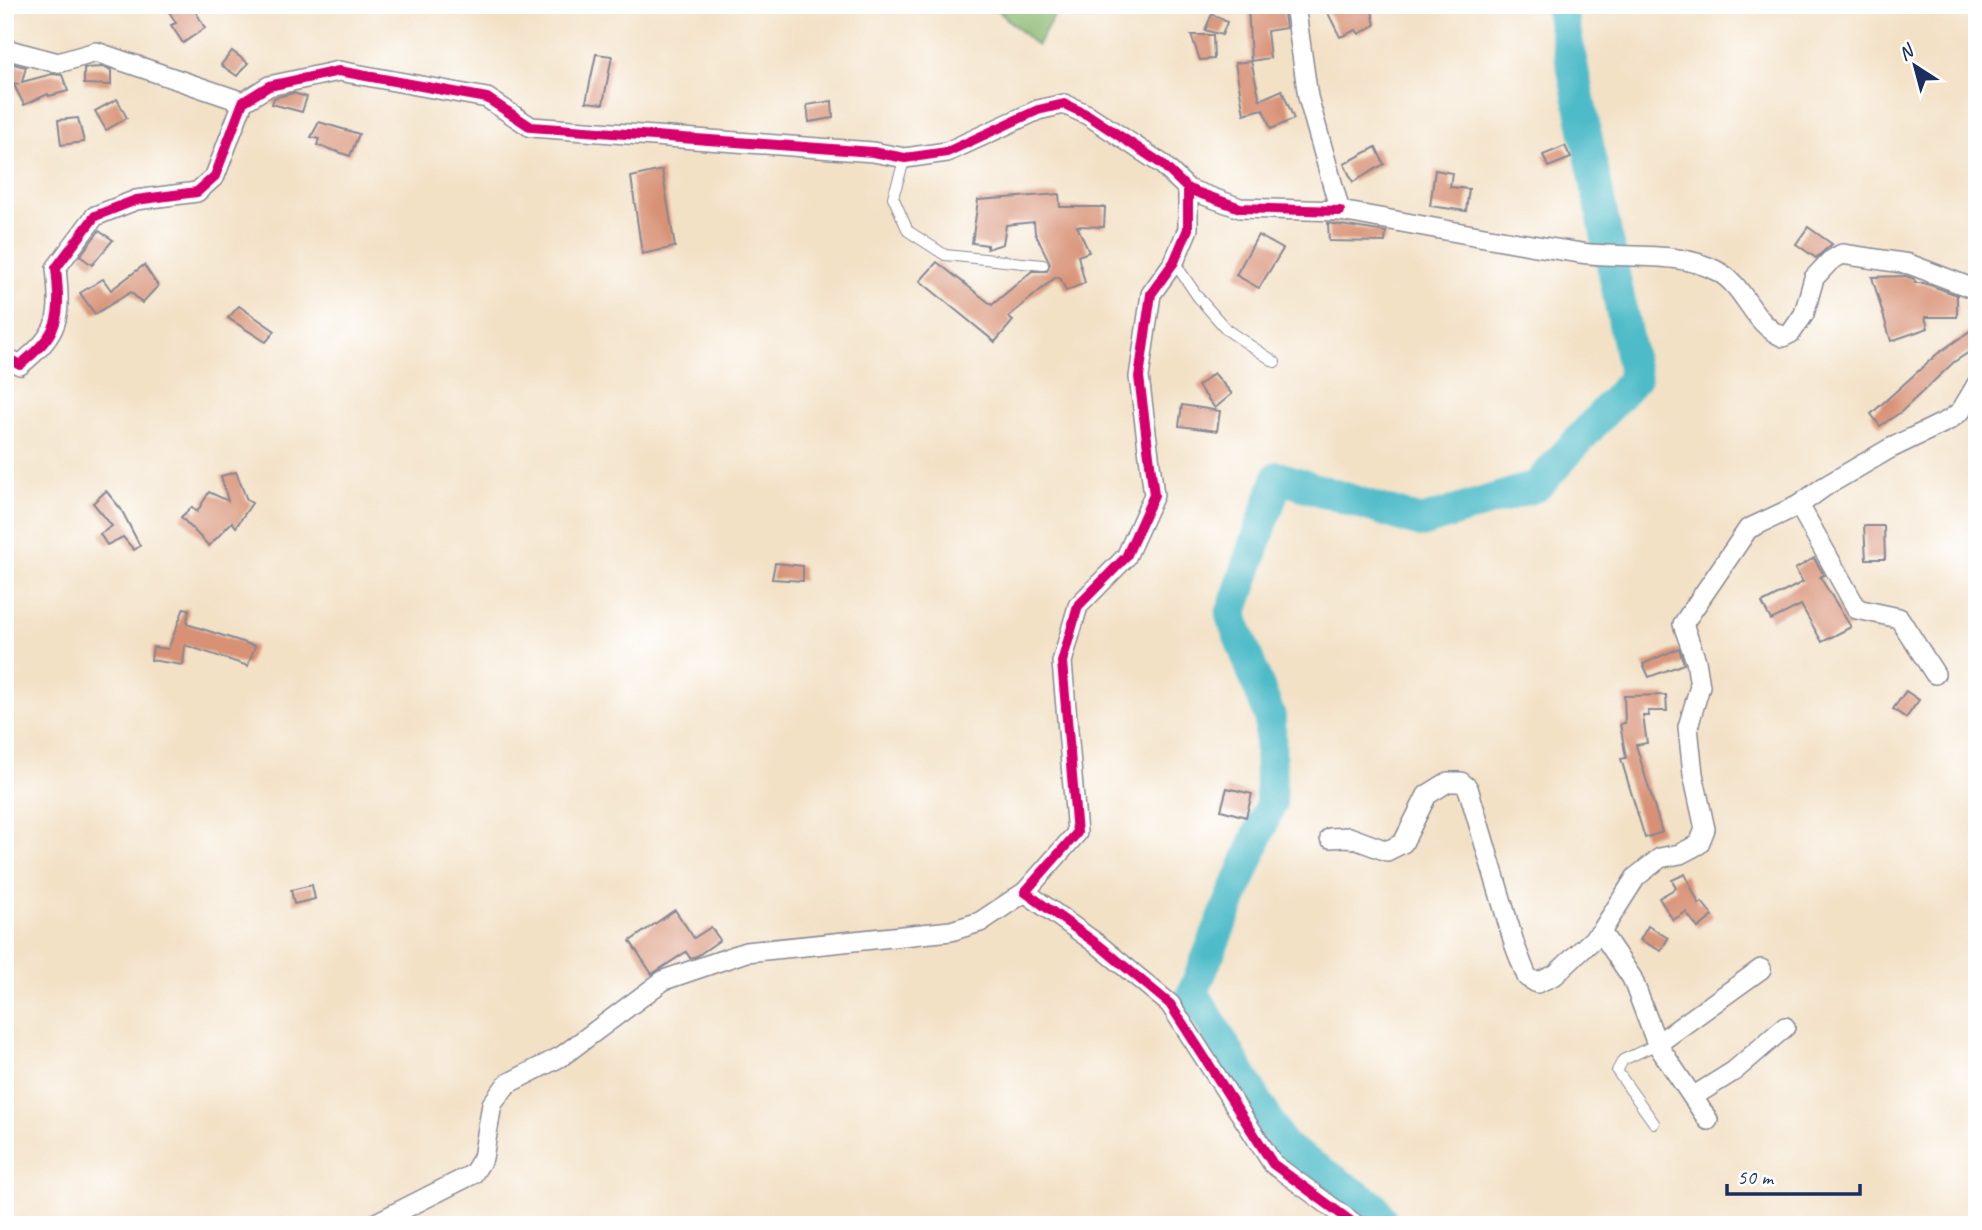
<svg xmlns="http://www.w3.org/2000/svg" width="1982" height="1230" font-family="Caveat,sans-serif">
	<rect width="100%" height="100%" fill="#fff"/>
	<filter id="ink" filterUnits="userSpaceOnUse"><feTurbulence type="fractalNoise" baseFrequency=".0143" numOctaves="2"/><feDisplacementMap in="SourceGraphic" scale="14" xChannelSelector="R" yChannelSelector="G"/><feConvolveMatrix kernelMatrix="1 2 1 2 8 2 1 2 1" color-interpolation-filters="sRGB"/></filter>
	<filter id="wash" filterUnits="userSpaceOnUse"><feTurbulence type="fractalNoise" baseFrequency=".00686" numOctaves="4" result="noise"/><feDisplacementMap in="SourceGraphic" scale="28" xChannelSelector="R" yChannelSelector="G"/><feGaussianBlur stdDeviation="1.57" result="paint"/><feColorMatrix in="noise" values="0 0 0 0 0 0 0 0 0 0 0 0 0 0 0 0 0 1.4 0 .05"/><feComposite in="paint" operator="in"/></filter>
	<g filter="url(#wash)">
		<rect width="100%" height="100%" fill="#f3e1c6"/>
		<!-- forest -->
		<path fill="#8bba73" stroke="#537468" stroke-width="2" d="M992,5H1060L1037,46Z"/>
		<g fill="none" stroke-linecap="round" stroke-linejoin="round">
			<!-- river -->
			<path stroke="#4ebbc8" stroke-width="32" d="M1385,1225L1373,1206L1283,1146L1193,992L1271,803L1270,717L1231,615L1278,477L1421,522L1537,486L1635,378L1560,5"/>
		</g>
		<g id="blocks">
			<!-- building -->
			<g fill="#d89174">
				<path d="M165,5H192L205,28L183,43L171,25L176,23Z"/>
				<path d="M1248,5H1283L1286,28L1267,31L1270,58L1251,61Z"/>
				<path d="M1324,5H1371L1375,25L1359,34L1356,30L1340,37Z"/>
				<path d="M1212,14L1227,22L1222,35L1205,30Z"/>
				<path d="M1191,35H1213L1214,59L1200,60Z"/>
				<path d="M232,51L248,63L237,76L221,65Z"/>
				<path d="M596,54L612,56L603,104L586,102Z"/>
				<path d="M1251,61L1260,100L1282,90L1294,119L1271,129L1263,109L1244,114L1235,63Z"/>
				<path d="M5,62L26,67L22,82L52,74L62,75L68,91L49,96L48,94L24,105L14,85L17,84L5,81Z"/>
				<path d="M103,67L111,70V85L84,84V68Z"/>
				<path d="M293,93L307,97L302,112L272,104L274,98Z"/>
				<path d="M117,99L127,118L106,130L95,111Z"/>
				<path d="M832,101L833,118L809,122L807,105Z"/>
				<path d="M78,118L84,142L61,145L58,120Z"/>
				<path d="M319,122L359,134L350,156L317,145L319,139L311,137Z"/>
				<path d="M1565,146L1571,158L1548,167L1543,155Z"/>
				<path d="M1376,147L1384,164L1353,182L1344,164Z"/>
				<path d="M662,170L675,247L642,254L631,177Z"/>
				<path d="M1435,170L1452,173L1450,187L1469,189L1466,211L1430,206Z"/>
				<path d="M1059,194L1060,207H1105L1104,227L1077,226L1089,252L1078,256L1085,283L1066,291L1061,279L1056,277L1008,317L1013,321L995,342L920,281L937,262L992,305L1032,271H1047L1050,263L1035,233L1034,222L1006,225L1003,244L987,249V245L972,243L978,200Z"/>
				<path d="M1328,223L1386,232L1385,242L1329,241Z"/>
				<path d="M1808,227L1832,244L1816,258L1796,244Z"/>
				<path d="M99,231L113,240L92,265L80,256Z"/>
				<path d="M1258,235L1283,249L1259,288L1236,275Z"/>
				<path d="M144,265L158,286L142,303L131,292L95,314L80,293L103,279L111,290Z"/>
				<path d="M1906,276L1914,279L1915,283H1924L1957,295V317H1925L1928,328L1891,341L1872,277Z"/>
				<path d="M239,306L275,331L266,342L228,318Z"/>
				<path d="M1977,326V347L1954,362L1901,412L1880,426L1871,414L1937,354Z"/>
				<path d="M1214,373L1232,394L1215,408L1198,386Z"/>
				<path d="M1182,405L1220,411L1217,431L1179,426Z"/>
				<path d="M236,472L247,500L252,503L236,527L232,522L209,546L181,517L192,507L197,512L209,492L228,501L221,476Z"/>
				<path d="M106,491L121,509L140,546L134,550L123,537L107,545L100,534L112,526L93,503Z"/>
				<path d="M1864,526H1884L1885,559H1866Z"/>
				<path d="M1814,558L1824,575L1820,577L1851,627L1822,642L1801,605L1771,620L1762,603L1803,582L1795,569Z"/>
				<path d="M775,563L803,566V581L772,579Z"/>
				<path d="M184,608L189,609L187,624L255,646L248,666L185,645L183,665L151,660L153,647L168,649Z"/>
				<path d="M1679,648L1684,664L1649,677L1643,664Z"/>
				<path d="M1906,691L1919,700L1906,718L1893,709Z"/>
				<path d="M1666,695L1667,711H1648L1649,716H1643L1647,743L1636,745L1662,832L1645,838L1621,759L1626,758L1620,724L1625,723L1624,696Z"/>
				<path d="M1227,788L1252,794L1246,817L1221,810Z"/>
				<path d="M1685,874L1699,904L1702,902L1713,916L1698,928L1686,912L1673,920L1659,898L1676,888L1672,880Z"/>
				<path d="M312,885L315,899L294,904L291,890Z"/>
				<path d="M675,910L694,938L711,927L720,940L697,956L690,958L686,952L652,974L630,941Z"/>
				<path d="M1648,926L1668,938L1661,951L1640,940Z"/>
			</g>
		</g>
	</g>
	<g filter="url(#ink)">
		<use href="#blocks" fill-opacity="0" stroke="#878892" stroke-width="2"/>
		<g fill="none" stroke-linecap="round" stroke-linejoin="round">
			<!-- service casing -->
			<g stroke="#878892" stroke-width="12">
				<g id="service">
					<path d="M905,158L893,197L908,231L945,255L1043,265"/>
					<path d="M1174,262L1198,297L1227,330L1275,362"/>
					<path d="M1654,1123L1617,1071L1623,1060L1657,1044"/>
				</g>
			</g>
			<!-- minor casing -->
			<g stroke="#878892" stroke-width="22">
				<g id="minor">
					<path d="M1295,5L1308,97L1340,211C1420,225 1500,241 1581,253C1624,259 1678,250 1717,271C1746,286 1751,323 1783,337L1791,333L1804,314L1814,278L1830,261L1842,254L1909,264L1977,290"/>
					<path d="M5,49L58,63L96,52L243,102"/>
					<path d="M1188,189V229L1174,262L1151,294L1139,377L1154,495L1126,557L1078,606L1062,662L1077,833L1025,892L1100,946L1170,1004L1273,1164L1356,1225"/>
					<path d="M5,357L20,365C60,332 61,319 56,268L95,216L136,200L197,192L215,176L243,102L269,86L339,71L487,98L531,127L873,152L905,158L947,152L1038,110L1064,104L1088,115L1162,164L1188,189L1240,208L1340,211"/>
					<path d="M1935,674L1899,618L1857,609L1799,505L1824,487L1889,449L1949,420L1961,411L1977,384"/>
					<path d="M1330,838L1349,837L1387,851L1403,843L1427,795L1448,782H1461L1468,788L1515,946L1527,977L1537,983L1555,975L1601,932L1636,877L1660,858L1680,854L1699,844L1705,829L1693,774L1688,727L1700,686L1696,661L1683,624L1748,529L1799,505"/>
					<path d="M1601,932L1632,978L1657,1044L1708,1120"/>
					<path d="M1657,1044L1761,969"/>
					<path d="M1694,1096L1734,1071L1785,1027"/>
					<path d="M372,1225L473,1174L483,1158L492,1104L507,1084L562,1056L664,980L746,952L951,931L980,922L1025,892"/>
				</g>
			</g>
			<!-- service -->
			<use href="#service" stroke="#fff" stroke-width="10"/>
			<!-- minor -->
			<use href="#minor" stroke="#fff" stroke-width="19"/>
			<!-- cycleway casing -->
			<g stroke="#fff" stroke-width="15">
				<g id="cycleway">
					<path d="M1188,189V229L1174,262L1151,294L1139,377L1154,495L1126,557L1078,606L1062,662L1077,833L1025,892L1100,946L1170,1004L1273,1164L1356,1225"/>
					<path d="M5,357L20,365C60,332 61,319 56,268L95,216L136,200L197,192L215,176L243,102L269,86L339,71L487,98L531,127L873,152L905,158L947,152L1038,110L1064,104L1088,115L1162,164L1188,189L1240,208L1340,211"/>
				</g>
			</g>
			<!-- cycleway -->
			<use href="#cycleway" stroke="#d6006c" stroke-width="10"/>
		</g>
	</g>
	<!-- margin -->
	<rect width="1982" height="1230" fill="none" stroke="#fff" stroke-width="28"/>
	<!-- north arrow -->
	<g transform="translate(1915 66) rotate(324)" stroke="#ffffff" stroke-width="5" paint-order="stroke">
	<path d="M0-5L12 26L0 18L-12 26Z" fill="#1b2f5e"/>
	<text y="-10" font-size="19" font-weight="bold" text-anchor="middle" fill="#1b2f5e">N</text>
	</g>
	<!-- scale -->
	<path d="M1727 1184v10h133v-10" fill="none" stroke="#1b2f5e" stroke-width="3.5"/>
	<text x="1737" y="1184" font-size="21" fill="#1b2f5e" stroke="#ffffff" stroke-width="5" paint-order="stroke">50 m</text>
</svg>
